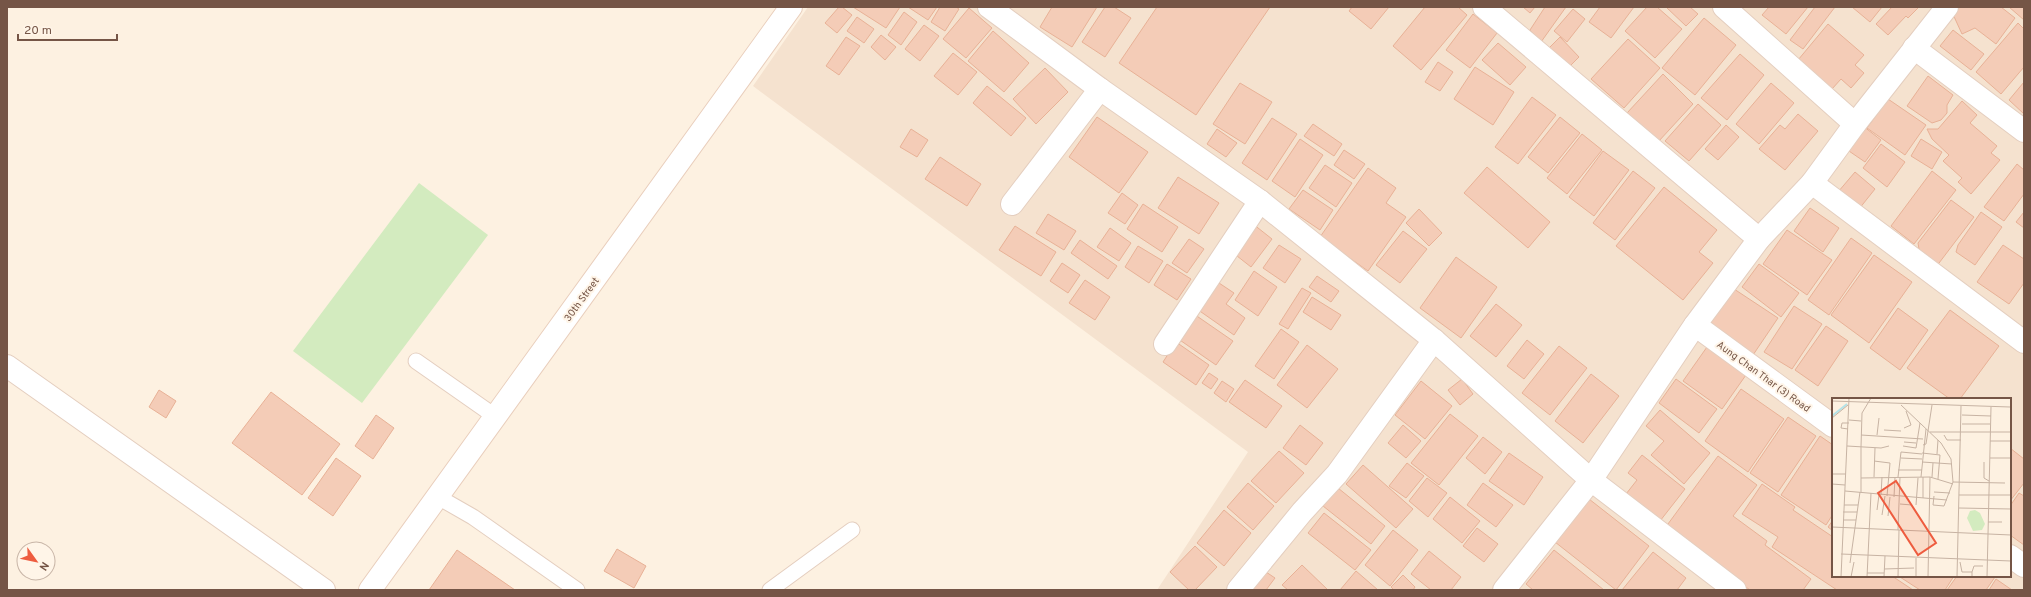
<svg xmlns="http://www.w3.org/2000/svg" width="2031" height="597" font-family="Overpass,sans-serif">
	<rect width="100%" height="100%" fill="#fdf1e1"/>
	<!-- residential -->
	<path fill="#f5e2cf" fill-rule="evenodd" d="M808,7H2024V590H1157L1248,452L753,86ZM1833,399H2010V576H1833Z"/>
	<!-- green -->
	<path fill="#d3ebbf" d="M419,183L488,235L362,403L293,351Z"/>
	<!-- building -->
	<g fill="#f4ccb7" stroke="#e8b196">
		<path d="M839,7H842L852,15L837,33L825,23Z"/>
		<path d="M853,7H900L886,28Z"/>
		<path d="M908,7H937L928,20Z"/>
		<path d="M940,7H956L959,9L945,31L931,22Z"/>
		<path d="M1052,7H1097L1072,47L1040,27Z"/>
		<path d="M1105,7H1114L1131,18L1105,57L1082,42Z"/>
		<path d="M1157,7H1270L1196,115L1119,63Z"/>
		<path d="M1352,7H1389L1371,29L1349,11Z"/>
		<path d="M1425,7H1458L1467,15L1421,70L1393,46Z"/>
		<path d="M1523,7H1535L1530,13Z"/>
		<path d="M1545,7H1566L1541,42L1530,30Z"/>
		<path d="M1600,7H1634L1611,38L1589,22Z"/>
		<path d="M1647,7H1657L1682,29L1655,58L1625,31Z"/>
		<path d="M1666,7H1690L1698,14L1686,26Z"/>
		<path d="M1769,7H1808L1786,34L1762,15Z"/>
		<path d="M1815,7H1835L1803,49L1790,40Z"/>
		<path d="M1852,7H1882L1870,22Z"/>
		<path d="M1892,7H1919L1908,18L1906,16L1888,35L1876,24Z"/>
		<path d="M1956,7H2001L2015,18L1996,44L1975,28L1962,34L1951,10Z"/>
		<path d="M2009,7H2024V20Z"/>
		<path d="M969,8L992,28L966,58L943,39Z"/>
		<path d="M1573,9L1585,19L1567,42L1554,31Z"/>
		<path d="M904,12L917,22L901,45L888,35Z"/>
		<path d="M1473,14L1497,33L1470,68L1446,50Z"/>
		<path d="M857,17L874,29L864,43L847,31Z"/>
		<path d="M1704,18L1736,45L1695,95L1662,68Z"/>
		<path d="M2018,23L2024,29V67L2001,94L1976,72Z"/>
		<path d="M1828,24L1864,55L1855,65L1864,73L1851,88L1841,79L1832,89L1798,60Z"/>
		<path d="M924,25L939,36L920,61L905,49Z"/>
		<path d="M1953,30L1984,54L1971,70L1940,46Z"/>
		<path d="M993,31L1029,63L1004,92L968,61Z"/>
		<path d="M881,35L896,47L885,60L871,47Z"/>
		<path d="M846,37L860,46L839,75L826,66Z"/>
		<path d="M1560,37L1579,57L1565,71L1546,51Z"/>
		<path d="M1628,39L1660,68L1624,108L1591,79Z"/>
		<path d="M1498,43L1526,67L1510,85L1482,60Z"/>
		<path d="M953,53L977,72L958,95L934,76Z"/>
		<path d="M1740,54L1764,75L1727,120L1701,98Z"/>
		<path d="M1438,62L1453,72L1440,91L1425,82Z"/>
		<path d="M1475,67L1514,92L1493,125L1454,99Z"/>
		<path d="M1045,68L1068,92L1036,124L1013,99Z"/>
		<path d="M1663,74L1693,104L1658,142L1627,113Z"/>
		<path d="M1928,76L1953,95L1947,105V113L1941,120L1932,123L1907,106Z"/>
		<path d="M2024,82V114L2009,100Z"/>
		<path d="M1240,83L1272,102L1245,144L1213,124Z"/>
		<path d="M1771,83L1794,103L1759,144L1736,124Z"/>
		<path d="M987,86L1026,118L1011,136L973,103Z"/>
		<path d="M1532,97L1556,115L1518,164L1495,147Z"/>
		<path d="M1888,99L1926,125L1905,155L1867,128Z"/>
		<path d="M1962,101L1977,115L1970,123L1997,146L1991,153L2000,160L1971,194L1958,182L1962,178L1943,161L1949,155L1932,139L1927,129H1938Z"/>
		<path d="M1698,104L1721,125L1689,161L1665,141Z"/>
		<path d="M1798,114L1818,131L1785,170L1759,149L1780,125L1785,129Z"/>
		<path d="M1097,117L1148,152L1119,193L1069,157Z"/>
		<path d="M1560,117L1580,133L1548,173L1528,157Z"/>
		<path d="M1272,118L1297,134L1267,180L1242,163Z"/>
		<path d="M1313,124L1342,144L1334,156L1304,136Z"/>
		<path d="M1726,125L1739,137L1718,160L1705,149Z"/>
		<path d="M1863,126L1881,140L1865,162L1846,149Z"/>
		<path d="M911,129L928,140L917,157L900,147Z"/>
		<path d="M1217,129L1237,143L1226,157L1207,144Z"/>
		<path d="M1582,134L1602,150L1567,194L1547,178Z"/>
		<path d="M1300,139L1323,155L1295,197L1272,181Z"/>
		<path d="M1921,139L1942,152L1932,169L1911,156Z"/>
		<path d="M1881,144L1905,162L1887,187L1863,168Z"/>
		<path d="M1344,150L1365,164L1354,179L1334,165Z"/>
		<path d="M1603,151L1629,170L1594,216L1569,197Z"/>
		<path d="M940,157L981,184L967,206L925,179Z"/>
		<path d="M2017,164L2024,170V194L2004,221L1984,207Z"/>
		<path d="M1325,165L1352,183L1336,207L1309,188Z"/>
		<path d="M1487,167L1550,222L1528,248L1464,193Z"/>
		<path d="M1368,168L1396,188L1386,203L1406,217L1368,271L1320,237Z"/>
		<path d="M1633,171L1655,188L1615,240L1593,223Z"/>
		<path d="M1932,171L1956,190L1914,244L1891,226Z"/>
		<path d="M1855,172L1875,189L1859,209L1838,192Z"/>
		<path d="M1178,177L1219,203L1199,234L1158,208Z"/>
		<path d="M1664,187L1717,230L1699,252L1713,263L1683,300L1616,246Z"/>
		<path d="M1303,190L1333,210L1320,230L1289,209Z"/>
		<path d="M1122,193L1138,205L1125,224L1108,213Z"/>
		<path d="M1951,200L1974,217L1936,267L1920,255L1918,243Z"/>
		<path d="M1143,204L1178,227L1162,252L1127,229Z"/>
		<path d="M1810,208L1839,228L1823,252L1794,231Z"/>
		<path d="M1419,209L1442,233L1429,246L1406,223Z"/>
		<path d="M1981,212L2002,227L1975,265L1956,252L1958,245Z"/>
		<path d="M2024,212V228L2016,222Z"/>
		<path d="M1048,214L1076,231L1064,250L1036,233Z"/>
		<path d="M1253,224L1272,239L1251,267L1232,252Z"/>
		<path d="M1015,226L1056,252L1041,276L999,250Z"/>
		<path d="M1110,228L1131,243L1119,261L1097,247Z"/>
		<path d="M1787,230L1832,260L1807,295L1763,264Z"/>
		<path d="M1403,231L1427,249L1400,283L1376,265Z"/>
		<path d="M1851,238L1872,253L1829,315L1808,300Z"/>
		<path d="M1189,239L1204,249L1187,273L1172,263Z"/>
		<path d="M1080,240L1117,266L1108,279L1071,253Z"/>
		<path d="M1279,245L1301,259L1285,283L1263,268Z"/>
		<path d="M2003,245L2024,259V283L2009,304L1977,282Z"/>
		<path d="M1138,246L1163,261L1149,283L1125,267Z"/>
		<path d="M1874,255L1912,282L1869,343L1831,315Z"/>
		<path d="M1456,257L1497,287L1461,338L1420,308Z"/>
		<path d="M1062,263L1080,275L1068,293L1050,281Z"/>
		<path d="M1167,264L1191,279L1177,300L1154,285Z"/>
		<path d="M1759,264L1799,293L1781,317L1742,287Z"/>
		<path d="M1254,271L1277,287L1258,316L1235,300Z"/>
		<path d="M1317,276L1339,291L1331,302L1309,287Z"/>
		<path d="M1213,279L1234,293L1226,304L1245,318L1234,335L1194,307Z"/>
		<path d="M1085,280L1110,297L1095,320L1069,303Z"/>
		<path d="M1731,287L1778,318L1753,355L1706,324Z"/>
		<path d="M1302,288L1311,293L1288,329L1279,324Z"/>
		<path d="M1312,297L1341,315L1331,330L1303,312Z"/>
		<path d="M1496,304L1522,325L1496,357L1470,336Z"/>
		<path d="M1794,306L1822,324L1792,369L1764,352Z"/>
		<path d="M1898,308L1928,330L1900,370L1870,348Z"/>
		<path d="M1950,310L1999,346L1960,399H1950L1907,368Z"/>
		<path d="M1191,312L1233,341L1216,365L1174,336Z"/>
		<path d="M1826,326L1848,341L1818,386L1795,370Z"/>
		<path d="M1281,329L1299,342L1274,379L1255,366Z"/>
		<path d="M1527,340L1544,354L1524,379L1507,366Z"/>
		<path d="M1176,342L1209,365L1196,385L1163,362Z"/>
		<path d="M1307,345L1338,369L1307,408L1277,385Z"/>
		<path d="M1559,346L1587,368L1550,415L1522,393Z"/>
		<path d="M1707,347L1746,375L1722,409L1683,381Z"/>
		<path d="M1209,373L1218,379L1211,389L1202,383Z"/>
		<path d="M1591,374L1619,396L1583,443L1555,421Z"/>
		<path d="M1462,379L1473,394L1460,405L1448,390Z"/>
		<path d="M1676,379L1717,409L1699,433L1659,403Z"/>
		<path d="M1245,380L1282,406L1266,428L1229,402Z"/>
		<path d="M1222,381L1234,389L1226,402L1214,393Z"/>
		<path d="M1421,381L1452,406L1425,439L1395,415Z"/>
		<path d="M1741,389L1784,419L1748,472L1705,441Z"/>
		<path d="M159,390L176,401L166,418L149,407Z"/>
		<path d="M271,392L340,444L302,495L232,443Z"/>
		<path d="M1660,410L1710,453L1684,484L1651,455L1664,441L1646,426Z"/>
		<path d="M1450,414L1478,436L1439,485L1411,463Z"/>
		<path d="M376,415L394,428L373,459L355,446Z"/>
		<path d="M1788,417L1816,436L1778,492L1750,473Z"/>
		<path d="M1300,425L1323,443L1306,465L1283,448Z"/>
		<path d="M1403,425L1421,441L1406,458L1388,443Z"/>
		<path d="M1820,436L1833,445V514L1826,525L1781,495Z"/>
		<path d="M1483,437L1502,452L1485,474L1466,458Z"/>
		<path d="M2010,448L2024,459V483L2010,501Z"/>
		<path d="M1279,451L1304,473L1276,503L1251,481Z"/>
		<path d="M1509,453L1543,477L1524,505L1489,481Z"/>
		<path d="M1642,455L1685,489L1660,521L1626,494L1637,480L1628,473Z"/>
		<path d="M1718,456L1757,485L1733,516L1767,541L1765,545L1811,579L1803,590H1750L1665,528Z"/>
		<path d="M336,458L361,476L333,516L308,498Z"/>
		<path d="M1407,463L1424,476L1406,498L1389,486Z"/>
		<path d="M1363,465L1413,509L1396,528L1346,484Z"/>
		<path d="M1427,478L1447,493L1428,517L1409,501Z"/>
		<path d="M1248,483L1274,506L1253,530L1227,507Z"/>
		<path d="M1483,483L1513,505L1496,527L1467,505Z"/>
		<path d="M1762,484L1795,507L1793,510L1833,537V576H1892L1913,590H1837L1772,547L1778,537L1742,514Z"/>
		<path d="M1338,488L1385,526L1371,544L1323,506Z"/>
		<path d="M2019,493L2024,496V545L2010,535V506Z"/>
		<path d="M1450,497L1480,521L1462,543L1433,519Z"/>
		<path d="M1589,499L1649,546L1616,590L1555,542Z"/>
		<path d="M1224,510L1251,533L1224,566L1197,543Z"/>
		<path d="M1324,513L1371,550L1355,570L1308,533Z"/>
		<path d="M1833,520V531L1828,527Z"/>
		<path d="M1477,528L1498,544L1484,562L1463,546Z"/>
		<path d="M1393,530L1418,550L1390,586L1365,565Z"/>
		<path d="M1195,546L1217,567L1195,590H1189L1170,572Z"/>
		<path d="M617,549L646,566L634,588L604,571Z"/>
		<path d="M457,550L515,590H429Z"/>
		<path d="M1554,550L1604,590H1533L1526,584Z"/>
		<path d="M1429,551L1461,577L1451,590H1431L1411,574Z"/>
		<path d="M1653,552L1686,578L1677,590H1622Z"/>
		<path d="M1302,565L1328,590H1288L1282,585Z"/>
		<path d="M1260,568L1275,578L1266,590H1253L1247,585Z"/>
		<path d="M1356,571L1378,590H1340Z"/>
		<path d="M1403,575L1415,587L1413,590H1394L1391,587Z"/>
		<path d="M1954,576L1945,590H1920L1900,577Z"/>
		<path d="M1957,576H1993L1995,577L1986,590H1947Z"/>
		<path d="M1996,579L2012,590H1989Z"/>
	</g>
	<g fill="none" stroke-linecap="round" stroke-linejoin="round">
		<!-- service casing -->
		<g stroke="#e4cebf" stroke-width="17">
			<g id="service">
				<path d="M416,361L496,417"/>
				<path d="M438,497L473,517L577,590"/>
				<path d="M770,590L852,530"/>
			</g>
		</g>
		<!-- minor casing -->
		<g stroke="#e4cebf" stroke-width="24">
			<g id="minor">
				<path d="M989,7L1100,89L1260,201L1434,340L1591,480L1735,590"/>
				<path d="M1484,7L1759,239"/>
				<path d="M1724,7L1855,124"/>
				<path d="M1914,48L2024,131"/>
				<path d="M1812,183L2024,342"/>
				<path d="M1012,204L1100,89"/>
				<path d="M1695,325L1833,426"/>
				<path d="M1165,344L1260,201"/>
				<path d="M7,366L324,590"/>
				<path d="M2010,556L2024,566"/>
				<path d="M1238,590L1302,512L1337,474L1434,340"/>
				<path d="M1504,590L1591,480L1695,325L1759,239L1812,183L1855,124L1947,7"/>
			</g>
		</g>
		<!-- secondary casing -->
		<g stroke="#e9cebc" stroke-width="24">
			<path id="secondary" d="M370,590L791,7"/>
		</g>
		<!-- service -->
		<use href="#service" stroke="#fff" stroke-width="15"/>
		<!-- minor -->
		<use href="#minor" stroke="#fff" stroke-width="22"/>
		<!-- secondary -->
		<use href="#secondary" stroke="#fff" stroke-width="22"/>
	</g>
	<g text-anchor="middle" stroke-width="4" stroke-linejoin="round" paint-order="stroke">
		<!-- street labels -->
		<g font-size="10" fill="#755546" stroke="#fff5e8">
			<text transform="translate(581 299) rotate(-54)" y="4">30th Street</text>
			<text transform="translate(1764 376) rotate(36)" y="4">Aung Chan Thar (3) Road</text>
		</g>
	</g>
	<!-- overview -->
	<g transform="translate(1832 398)">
		<rect width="179" height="179" fill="#fdf1e1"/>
		<path d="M138,113L143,112L148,115L153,126L150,132L141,133L135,120Z" fill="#d3ebbf"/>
		<path fill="none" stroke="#b4e3e8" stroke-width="2" d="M0,18L15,6"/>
		<path fill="none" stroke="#c7b3a3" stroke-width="1" d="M0,3L178,9M69,7L109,45L119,61L121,84L112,108L101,107L102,98M130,17L159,18M0,20L16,7M17,22L29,23M130,26H158M72,30L79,27L74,13M16,31L9,30L10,25H17M52,32L69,33M96,33L100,7M98,34H179M29,37L91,41M45,37L47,20M112,37L115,42H129M158,43H179M72,44L84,45M91,47L94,46L96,33M15,48L49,50L57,48M71,48L84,50L88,25M29,49L30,15L39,0M90,55L108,57L106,81M105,56L106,42M69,60L90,61M158,60H179M42,63L58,65L55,98M90,64L120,66M152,64V80L157,83M66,72H90M0,76H14M42,79L43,50M66,79L69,54L90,56M89,79L94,31M100,79L101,65M29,80L98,79L121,86M121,84L173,85M0,86L13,87M13,93L115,102M29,94V49M102,94L118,95M49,97L50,79M127,97H179M62,99L63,79M91,100V79M68,106L80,107M12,107H26M84,107L86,80M127,110L179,111M45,112L47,97M11,114H25M50,117L53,98M56,118L58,99M11,122H24M156,124H170M0,129L179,137M66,132L68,79M9,156L179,163M128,164L130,174H140V179M18,165L28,94M52,171L82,170M140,174L142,168H151M35,175H52M9,179L17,0M19,179L22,164M35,179L39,95M52,179L53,158M66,179L67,132M84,179V160M96,179L98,79M125,179L129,8M155,179L159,9"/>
		<path fill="#ee5c3f" fill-opacity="0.15" stroke="#ee5c3f" stroke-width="2" d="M64,83L104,145L86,157L46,95Z"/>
		<rect width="179" height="179" fill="none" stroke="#755546" stroke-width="2"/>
	</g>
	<!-- border -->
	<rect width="2031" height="597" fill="none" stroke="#755546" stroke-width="16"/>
	<!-- north arrow -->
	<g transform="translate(36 561) rotate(123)"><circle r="19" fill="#fff5e8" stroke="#c8b5a7"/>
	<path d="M0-3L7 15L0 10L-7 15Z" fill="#ee5c3f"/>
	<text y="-6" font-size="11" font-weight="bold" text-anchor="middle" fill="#755546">N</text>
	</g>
	<!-- scale -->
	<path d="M18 34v6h99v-6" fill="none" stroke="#755546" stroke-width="2"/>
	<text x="24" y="34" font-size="12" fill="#755546" stroke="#fff5e8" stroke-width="3" paint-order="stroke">20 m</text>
</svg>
